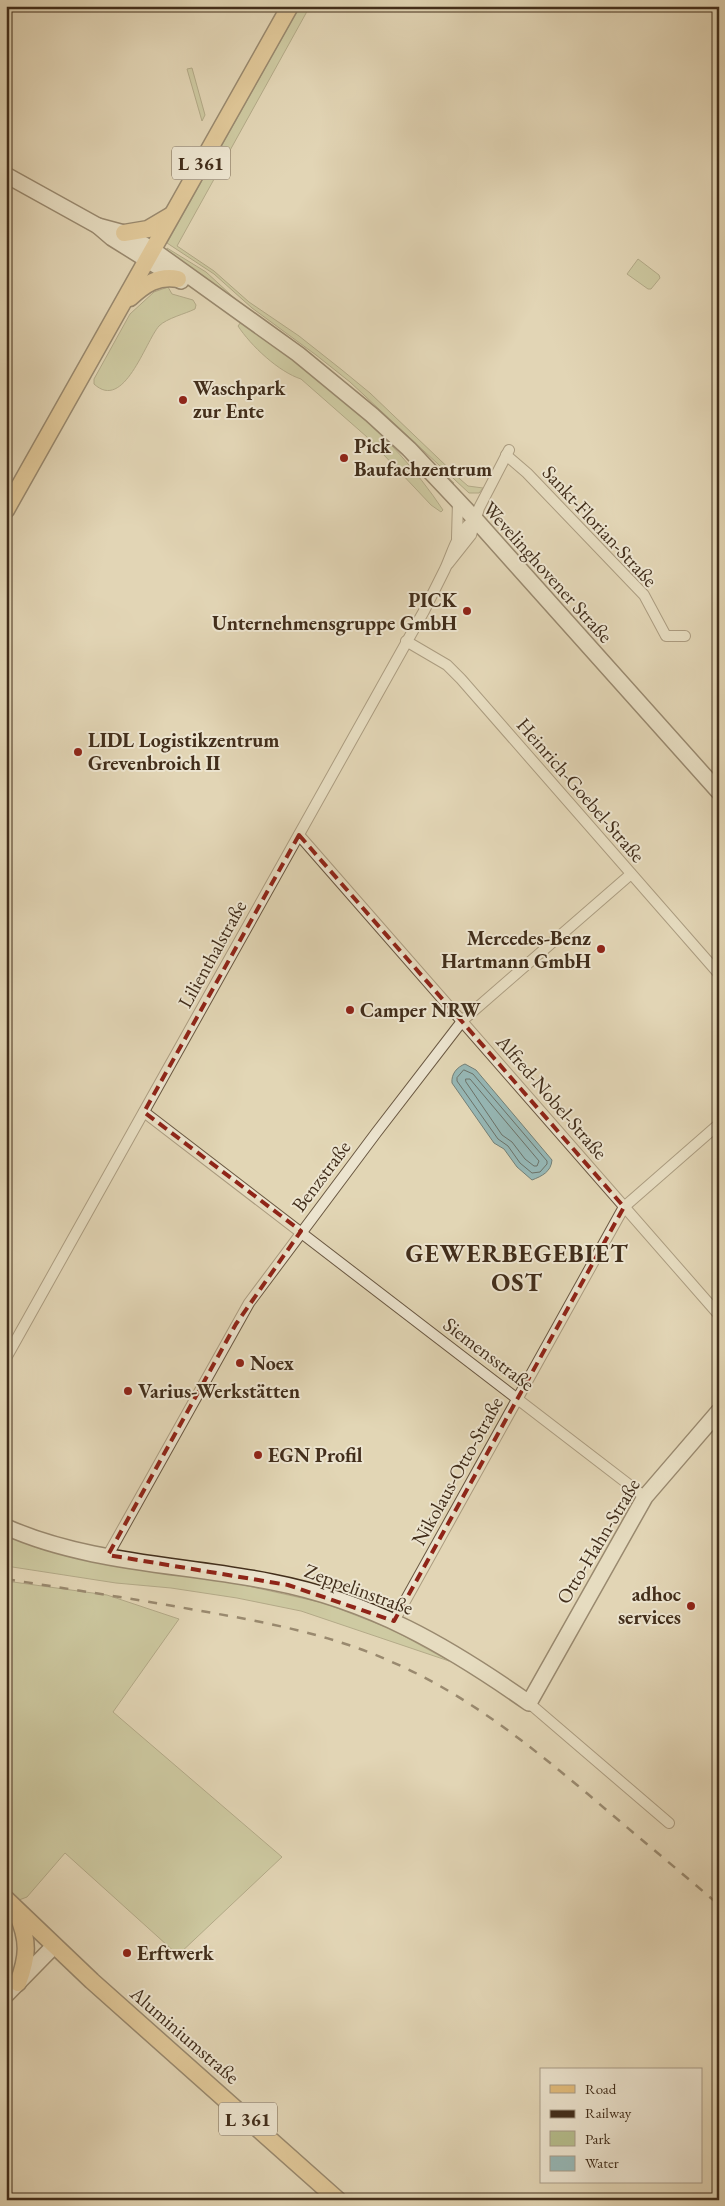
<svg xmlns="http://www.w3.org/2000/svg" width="725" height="2206" font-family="'EB Garamond',serif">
	<rect width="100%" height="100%" fill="#e2d6b5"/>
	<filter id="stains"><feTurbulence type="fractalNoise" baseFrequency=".004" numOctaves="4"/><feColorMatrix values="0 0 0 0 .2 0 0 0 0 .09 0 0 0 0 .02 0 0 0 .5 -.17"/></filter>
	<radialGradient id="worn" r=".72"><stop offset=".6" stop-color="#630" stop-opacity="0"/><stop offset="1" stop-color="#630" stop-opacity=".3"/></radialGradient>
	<!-- green -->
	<g fill="#b5bd8c" stroke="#7c7654">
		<path d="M300,6H310L177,246L214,271L249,302L299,336L342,370L370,393L460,479L468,486L483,488L479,493H469L350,382L316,355L252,308L214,274L167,243Z"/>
		<path d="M192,68L205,115L202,121L187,69Z"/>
		<path d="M167,248L206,272L243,306L335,374L364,398L454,483L453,484L401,436L167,251Z"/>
		<path d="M638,259L659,275L660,278L651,289H648L627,274Z"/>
		<path d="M168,287L172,294L193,300L196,305L195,309C185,314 167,318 159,326C145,342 124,412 94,384V379L130,314L154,292Z"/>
		<path d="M241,322C319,377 389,429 443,510L441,512L431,505L367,437L301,379C279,372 251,346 238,326Z"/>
		<path d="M6,1536L41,1549L82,1558L230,1582L324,1603L391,1629L449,1661L301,1611L237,1598L171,1588L116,1583L6,1566Z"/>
		<path d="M6,1581L107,1595L179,1619L113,1712L282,1857L178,1955L65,1853L27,1897L19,1900L6,1887Z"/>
	</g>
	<!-- water -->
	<path fill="#96b7b5" stroke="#748077" d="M465,1064L476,1070L552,1160C551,1172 542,1176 532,1180L517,1167L504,1149L494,1143L452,1083C451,1074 457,1067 465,1064Z"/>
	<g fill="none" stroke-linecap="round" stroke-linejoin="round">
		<!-- shore -->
		<g stroke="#6c7268" stroke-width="1">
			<path d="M464,1070L473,1074L547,1161V1164L540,1172L532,1173L520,1163L508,1146L498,1139L457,1081V1078Z"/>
			<path d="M466,1079H470L539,1161L537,1166H534L525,1159L512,1142L502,1135L466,1082Z"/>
		</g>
		<!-- street casing -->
		<g stroke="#6a5842" stroke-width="12">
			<g id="street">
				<path d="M506,455L527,473L644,595L666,636H685"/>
				<path d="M457,538L458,501"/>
				<path d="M448,564L471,535L479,508L509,450"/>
				<path d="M406,641L447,665L461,679L719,974"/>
				<path d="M299,835L719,1315"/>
				<path d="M144,1112L645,1497"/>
				<path d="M6,1358L424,611C431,597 438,583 445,569C454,549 457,532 475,519"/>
				<path d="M108,1555L249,1303L376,1133L463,1020L631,874"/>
				<path d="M394,1621L624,1207L719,1124"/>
				<path d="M529,1703L669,1823"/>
			</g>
		</g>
		<!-- secondary casing -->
		<g stroke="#422e1b" stroke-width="18">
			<g id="secondary">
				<path d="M6,175L98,226L112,238L181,281"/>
				<path d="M98,226L124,233L153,250L298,354L372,415L409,449L475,519L719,792"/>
				<path d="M6,1527C89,1564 184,1564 272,1582C371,1601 448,1646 529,1703L645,1497L719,1411"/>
				<path d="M6,1995L54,1946"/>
			</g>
		</g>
		<!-- primary casing -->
		<g stroke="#422e1b" stroke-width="19">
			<g id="primary">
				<path d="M124,233L148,229L170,216"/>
				<path d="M130,298C144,285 158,275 178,279"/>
				<path d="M6,510L290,6"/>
				<path d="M6,1899L92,1981L338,2200"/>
				<path d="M17,1913C29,1941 28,1956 18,1983"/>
			</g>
		</g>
		<!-- street -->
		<use href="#street" stroke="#ece4cf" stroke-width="10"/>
		<!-- secondary -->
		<use href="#secondary" stroke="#ece4cf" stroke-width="15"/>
		<!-- primary -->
		<use href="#primary" stroke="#e1bb7a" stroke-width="16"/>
		<!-- rail -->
		<path stroke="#422e1b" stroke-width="2.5" stroke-dasharray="9 9" stroke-linecap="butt" d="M6,1579C68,1589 129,1598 190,1609C259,1621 328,1633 392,1662C466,1694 528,1744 589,1795C632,1832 676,1868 719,1905"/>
	</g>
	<!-- marked area -->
	<path d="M0 0H725V2206H0ZM299,835L624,1207L394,1621L288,1585L108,1555L236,1324L301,1231L144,1112Z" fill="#e2d6b5" fill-opacity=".55" fill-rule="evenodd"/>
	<path fill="none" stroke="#8f2418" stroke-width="4" stroke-dasharray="10 6" stroke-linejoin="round" d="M299,835L624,1207L394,1621L288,1585L108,1555L236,1324L301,1231L144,1112Z"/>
	<!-- markers -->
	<g fill="#8f2418" stroke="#ece4cf" stroke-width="2">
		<circle cx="183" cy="400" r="5"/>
		<circle cx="344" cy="458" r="5"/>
		<circle cx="467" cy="611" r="5"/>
		<circle cx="78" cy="752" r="5"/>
		<circle cx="601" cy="949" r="5"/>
		<circle cx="350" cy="1010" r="5"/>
		<circle cx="240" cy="1363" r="5"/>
		<circle cx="128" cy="1391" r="5"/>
		<circle cx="258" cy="1455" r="5"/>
		<circle cx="691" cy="1606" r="5"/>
		<circle cx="127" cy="1953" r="5"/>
	</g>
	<g text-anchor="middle" stroke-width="4" stroke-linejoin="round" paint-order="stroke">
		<!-- shield labels -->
		<g fill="#ece4cf" stroke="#756551" stroke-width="1">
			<rect x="172" y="146.5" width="58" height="33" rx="4"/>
			<rect x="219" y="2102.5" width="58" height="33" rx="4"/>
		</g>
		<g font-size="19" font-weight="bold" fill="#422e1b">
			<text x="201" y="170">L 361</text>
			<text x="248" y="2126">L 361</text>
		</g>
		<!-- poi labels -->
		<g font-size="20" font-weight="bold" fill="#422e1b" stroke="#ece4cf" text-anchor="start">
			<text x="193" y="395">Waschpark<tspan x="193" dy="23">zur Ente</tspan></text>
			<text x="354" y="453">Pick<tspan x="354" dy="23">Baufachzentrum</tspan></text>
			<text x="457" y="607" text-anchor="end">PICK<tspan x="457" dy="23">Unternehmensgruppe GmbH</tspan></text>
			<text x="88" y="747">LIDL Logistikzentrum<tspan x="88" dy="23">Grevenbroich II</tspan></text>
			<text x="591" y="945" text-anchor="end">Mercedes-Benz<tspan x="591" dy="23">Hartmann GmbH</tspan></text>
			<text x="360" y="1017">Camper NRW</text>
			<text x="250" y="1370">Noex</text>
			<text x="138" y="1398">Varius-Werkstätten</text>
			<text x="268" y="1462">EGN Profil</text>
			<text x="681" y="1601" text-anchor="end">adhoc<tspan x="681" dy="23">services</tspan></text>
			<text x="137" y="1960">Erftwerk</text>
		</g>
		<!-- street labels -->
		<g font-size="20" fill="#422e1b" stroke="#ece4cf">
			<text transform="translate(600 526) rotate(47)" y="7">Sankt-Florian-Straße</text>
			<text transform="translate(548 572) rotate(48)" y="7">Wevelinghovener Straße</text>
			<text transform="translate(581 790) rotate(49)" y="7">Heinrich-Goebel-Straße</text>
			<text transform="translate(212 954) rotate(-61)" y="7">Lilienthalstraße</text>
			<text transform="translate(552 1097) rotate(49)" y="7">Alfred-Nobel-Straße</text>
			<text transform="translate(321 1176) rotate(-53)" y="7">Benzstraße</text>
			<text transform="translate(489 1354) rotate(37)" y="7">Siemensstraße</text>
			<text transform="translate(457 1471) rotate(-61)" y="7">Nikolaus-Otto-Straße</text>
			<text transform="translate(598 1541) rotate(-59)" y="7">Otto-Hahn-Straße</text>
			<text transform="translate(359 1589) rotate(20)" y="7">Zeppelinstraße</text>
			<text transform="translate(185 2035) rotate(41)" y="7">Aluminiumstraße</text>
		</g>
		<!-- district labels -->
		<g font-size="25" font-weight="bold" letter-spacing="1" fill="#422e1b" stroke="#ece4cf">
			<text x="517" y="1262">GEWERBEGEBIET<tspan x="517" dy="29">OST</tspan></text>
		</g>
	</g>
	<!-- margin -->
	<rect width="725" height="2206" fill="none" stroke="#e2d6b5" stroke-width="25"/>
	<rect x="8" y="8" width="710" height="2191" fill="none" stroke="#422e1b" stroke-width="2.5"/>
	<rect x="12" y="12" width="700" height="2181" fill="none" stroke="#422e1b"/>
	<!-- legend -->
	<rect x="540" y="2068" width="162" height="115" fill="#ece4cf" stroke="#a89b87"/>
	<rect x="550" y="2085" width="25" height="8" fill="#e1bb7a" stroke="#a89b87"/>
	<text x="585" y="2094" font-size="15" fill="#422e1b">Road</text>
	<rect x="550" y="2110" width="25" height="8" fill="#422e1b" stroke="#a89b87"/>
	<text x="585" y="2118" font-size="15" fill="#422e1b">Railway</text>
	<rect x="550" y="2131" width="25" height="15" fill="#b5bd8c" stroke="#a89b87"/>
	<text x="585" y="2144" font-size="15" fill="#422e1b">Park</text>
	<rect x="550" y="2156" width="25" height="15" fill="#96b7b5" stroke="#a89b87"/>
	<text x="585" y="2168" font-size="15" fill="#422e1b">Water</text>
	<rect width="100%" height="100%" filter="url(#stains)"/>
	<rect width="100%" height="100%" fill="url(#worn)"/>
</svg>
